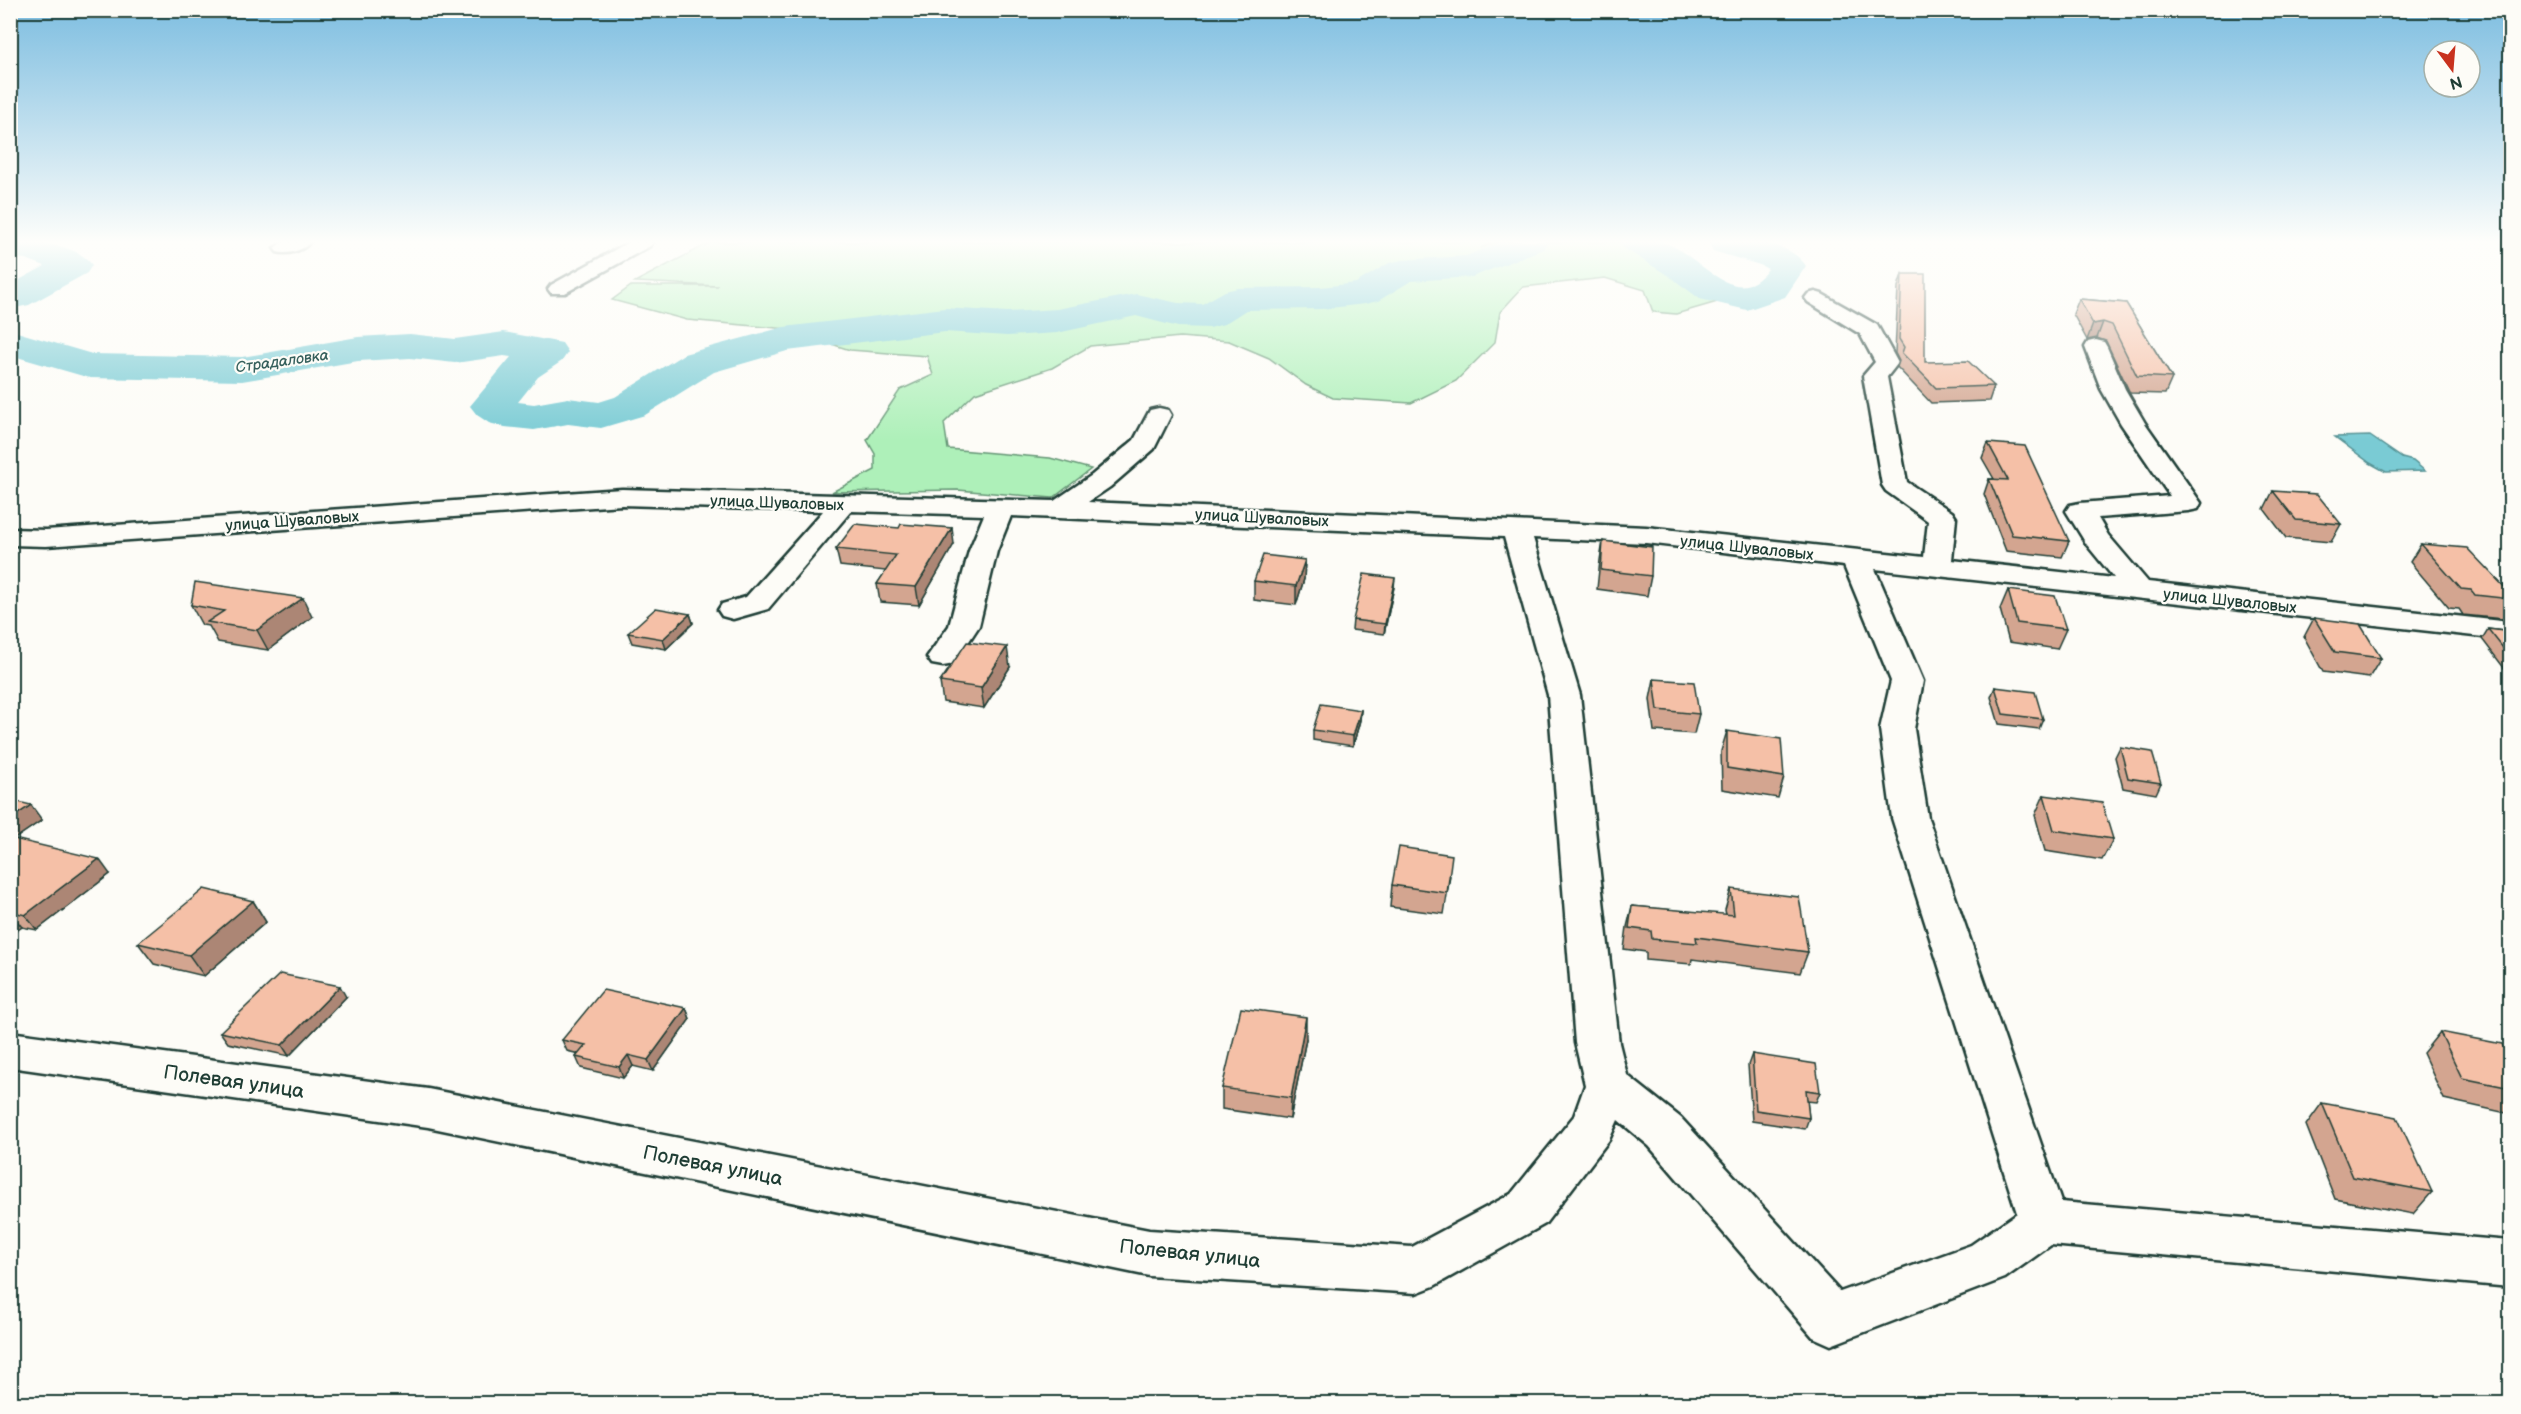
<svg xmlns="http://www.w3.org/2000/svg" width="2521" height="1414" font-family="'Balsamiq Sans',sans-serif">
	<rect width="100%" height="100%" fill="#fdfcf7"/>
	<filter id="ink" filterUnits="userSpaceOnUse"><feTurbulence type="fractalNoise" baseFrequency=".0167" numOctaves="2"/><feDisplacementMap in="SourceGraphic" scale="12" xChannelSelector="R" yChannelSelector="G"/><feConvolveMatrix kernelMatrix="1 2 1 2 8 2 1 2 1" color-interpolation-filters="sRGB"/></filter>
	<g filter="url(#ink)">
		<!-- green -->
		<path fill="#aef0b9" stroke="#669676" stroke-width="1.5" d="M711,242H1492L1481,248L1498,242H1654L1705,273L1724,300L1676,314L1653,312L1645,290L1605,278L1523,287L1500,312L1495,342L1456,381L1411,403L1333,398L1306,385L1269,358L1229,341L1180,337L1090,346L1052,368L975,393L944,423L948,449L1050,458L1091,469L1053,498L958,490L832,492L875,470V454L867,440L900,390L933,375L927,356L850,350L822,341L821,332L687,320L612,300L631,286H718L635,282Z"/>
		<!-- water -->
		<path fill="#7acbd4" stroke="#569294" stroke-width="1.5" d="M2370,436L2402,458L2413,461L2425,471L2386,472L2370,463L2335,437Z"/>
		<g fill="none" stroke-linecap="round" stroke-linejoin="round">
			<!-- river -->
			<g fill="#7acbd4" fill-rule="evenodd">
				<path d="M10,242C35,242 77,243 92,265L87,273L29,305L10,309V285L45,266L26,259L10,257Z"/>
				<path d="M1501,242H1548L1543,249L1472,277L1411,281L1378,301L1365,304L1321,309L1246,310L1224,324L1210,328L1178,327L1136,316L1057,333L1007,336L945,332L787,351L714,372L645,415L601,428L568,424L534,430L505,427L489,423L477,415L470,406L511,357L504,356L455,363L410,358L358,361L242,381L90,378L10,355V330L92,354L242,357L358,337L410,334L455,339L504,332L562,343L568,352L562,361L538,377L518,402L534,404L568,398L599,402L615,397L684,354L784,327L945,308L1007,312L1057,309L1136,294L1178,303L1202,304L1225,291L1238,288L1321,287L1356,283L1389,263L1402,260L1466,256Z"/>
				<path d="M1620,242C1632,242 1650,239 1662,242C1698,251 1734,315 1768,269L1760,265L1713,251L1708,242C1739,242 1786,236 1806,266L1785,297L1747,310L1700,299L1669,276L1625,249Z"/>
			</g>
			<!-- minor casing -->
			<g stroke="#1f3d34" stroke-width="5">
				<g id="minor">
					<path d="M283,242H310C303,251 287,255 277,252L274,248Z"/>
					<path d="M629,242H653L650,246L565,293H551L548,289L551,285Z"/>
					<path d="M1815,292L1822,294L1877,325L1898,363L1887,377L1907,482L1952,512L1956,518L1952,560L2114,578L2087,545L2066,511L2070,505L2080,503L2170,496L2121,424L2101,389L2085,347L2088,342L2096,340L2104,342L2107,347L2125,389L2145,423L2201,503L2198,509L2188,511L2098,518L2108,535L2148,582L2510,622V640L1875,569L1923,681L1914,729L1928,818L2061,1202L2510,1241V1287L2051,1245L2005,1278L1831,1345L1813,1337L1649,1146L1618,1120L1609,1140L1545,1224L1434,1286L1416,1293L1149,1276L428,1127L10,1067V1032L428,1089L1149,1230L1412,1247L1511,1194L1574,1116L1585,1085L1575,1043L1548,695L1504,537L1011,516L997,551L979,626L954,664L943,666L932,664L927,657L949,626L969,551L984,515L851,511L768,609L733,619L722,616L718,610L722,604L746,597L823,511L622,505L46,546L10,545V529L46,530L622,489L1054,501L1092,475L1134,440L1150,410L1159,408L1168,410L1171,415L1154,449L1110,487L1088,502L1646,527L1924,557L1928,521L1886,491L1882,485L1863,376L1875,362L1860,334L1808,302L1805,298L1808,294ZM1533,538L1646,543L1844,566L1891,681L1880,729L1892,818L2017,1213L1971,1245L1840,1292L1681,1118L1627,1075L1619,1043L1580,695Z"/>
				</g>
			</g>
			<!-- minor -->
			<use href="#minor" fill="#fdfcf7" fill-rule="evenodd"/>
		</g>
		<!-- wall -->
		<g fill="#d3a590" stroke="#1f3d34" stroke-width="1.5">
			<path d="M1902,274L1925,362L1994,386L1989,401L1931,403L1897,367L1899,361L1895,353L1898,287Z"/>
			<path d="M2079,299L2126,303L2172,378L2165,394L2130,393L2106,341L2097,338L2087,340L2073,314Z"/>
			<path d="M1988,443L2069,541L2062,557L2006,551L1984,494L1989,479H1994L1982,458Z"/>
			<path d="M2273,491L2341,524L2331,542L2286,538L2264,509Z"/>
			<path d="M1603,541L1651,576L1647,596L1597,589L1600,560Z"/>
			<path d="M954,544L919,605L880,602L877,584L886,571L840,566L836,549Z"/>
			<path d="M2421,544L2511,594V607L2503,619L2463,615L2459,609L2449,608L2410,562Z"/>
			<path d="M1305,560L1304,579L1296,605L1254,600V581Z"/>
			<path d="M1394,587L1384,634L1352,630L1353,620Z"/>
			<path d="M2008,590L2066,629L2057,649L2009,642L2000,609Z"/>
			<path d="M191,605L312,617L268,650L218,642L209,626L202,625Z"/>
			<path d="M690,614L693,623L666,649L632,643L628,633Z"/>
			<path d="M2314,618L2381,658L2369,678L2323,672L2304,637Z"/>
			<path d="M2488,629L2511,632V677L2482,639Z"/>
			<path d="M1010,667L984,708L943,702L940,682Z"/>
			<path d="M1654,679L1699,714L1694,734L1654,731L1650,699Z"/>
			<path d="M1995,687L2043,719L2039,729L1999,724L1991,697Z"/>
			<path d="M1361,710L1360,720L1353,746L1313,740V730Z"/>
			<path d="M1727,731L1784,777L1778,798L1722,789L1721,751Z"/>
			<path d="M2120,747L2161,783L2156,794L2123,788L2115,757Z"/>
			<path d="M2044,795L2113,839L2102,860L2045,851L2035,815Z"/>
			<path d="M10,800L42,820L14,839L110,874L37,930L22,927L13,933H10Z"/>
			<path d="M1450,876L1444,914L1390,907L1392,885Z"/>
			<path d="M1731,889L1808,952L1800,973L1692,959L1691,964L1646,960V952L1624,949L1627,927L1632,906L1726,915L1725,910Z"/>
			<path d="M253,901L266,922L204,976L154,964L138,943Z"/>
			<path d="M346,997L289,1056L228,1043L220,1032Z"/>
			<path d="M686,1008L690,1019L653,1071L633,1066L623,1078L581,1068L576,1057L579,1054L567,1051L562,1040Z"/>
			<path d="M2440,1032L2511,1061V1108L2506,1113L2444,1099L2423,1053Z"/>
			<path d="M1306,1039L1290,1119L1222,1109V1088Z"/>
			<path d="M1752,1054L1820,1092L1816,1102L1807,1101L1809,1118L1805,1129L1752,1121L1748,1065Z"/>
			<path d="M2322,1103L2432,1192L2413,1214L2335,1199L2306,1125Z"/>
		</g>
		<!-- shaded-wall -->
		<g fill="#ac8675" stroke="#1f3d34" stroke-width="1.5">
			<path d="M2103,322L2097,338L2087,340L2093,324Z"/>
			<path d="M952,528L954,544L919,605L916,587Z"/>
			<path d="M1305,560L1304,579L1296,605V586Z"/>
			<path d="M1395,578L1394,587L1384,634L1385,624Z"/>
			<path d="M303,598L312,617L268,650L257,630Z"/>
			<path d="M690,614L693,623L666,649L663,639Z"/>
			<path d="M1007,647L1010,667L984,708L981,688Z"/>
			<path d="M1361,710L1360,720L1353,746V736Z"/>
			<path d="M31,805L42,820L10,842V819Z"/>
			<path d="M99,859L110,874L37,930L25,915Z"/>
			<path d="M253,901L266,922L204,976L189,955Z"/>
			<path d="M10,912L22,927L13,933L10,930Z"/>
			<path d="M340,986L346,997L289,1056L282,1045Z"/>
			<path d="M686,1008L690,1019L653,1071L648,1060Z"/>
			<path d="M1306,1017V1039L1290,1119L1291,1098Z"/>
			<path d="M628,1055L633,1066L623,1078L619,1067Z"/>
		</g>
		<!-- building -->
		<g fill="#f5c0a7" stroke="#1f3d34" stroke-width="1.5">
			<path d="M1902,274H1925V362L1968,361L1994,386L1936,388L1902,353L1904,347L1899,339Z"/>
			<path d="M2079,299L2126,303L2172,378L2137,376L2112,325L2103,322L2093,324Z"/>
			<path d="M1988,443L2025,446L2069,541L2012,535L1989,479L2008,480Z"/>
			<path d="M2273,491L2317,494L2341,524L2296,520Z"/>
			<path d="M855,524L899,528L901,524L952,528L916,587L877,584L896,555L836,549Z"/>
			<path d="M1603,541L1652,547L1651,576L1601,570Z"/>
			<path d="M2421,544L2467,548L2511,594V599L2475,595L2471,590L2461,589Z"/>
			<path d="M1263,555L1305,560L1296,586L1254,581Z"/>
			<path d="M1364,574L1395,578L1385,624L1353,620Z"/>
			<path d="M195,582L303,598L257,630L207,622L224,611L191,605Z"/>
			<path d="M2008,590L2055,596L2066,629L2017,623Z"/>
			<path d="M656,608L690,614L663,639L628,633Z"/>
			<path d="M2314,618L2360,624L2381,658L2335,652Z"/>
			<path d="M2488,629L2511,632V658Z"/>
			<path d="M967,642L1007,647L981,688L940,682Z"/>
			<path d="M1654,679L1694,682L1699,714L1658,710Z"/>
			<path d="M1995,687L2035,692L2043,719L2003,714Z"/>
			<path d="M1321,704L1361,710L1353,736L1313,730Z"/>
			<path d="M1727,731L1781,739L1784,777L1727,768Z"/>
			<path d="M2120,747L2152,752L2161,783L2128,778Z"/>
			<path d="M2044,795L2102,803L2113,839L2054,830Z"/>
			<path d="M10,800L31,805L10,819Z"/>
			<path d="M10,838L99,859L25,915L10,911Z"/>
			<path d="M1399,847L1452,855L1447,893L1392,885Z"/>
			<path d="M204,889L253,901L189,955L138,943Z"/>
			<path d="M1731,889L1799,897L1808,952L1696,937L1697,943L1652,939L1651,931L1629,928L1632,906L1734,915Z"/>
			<path d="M280,974L340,986L282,1045L220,1032Z"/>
			<path d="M603,990L686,1008L648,1060L628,1055L619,1067L576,1057L586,1045L562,1040Z"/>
			<path d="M1241,1008L1306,1017L1291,1098L1222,1088Z"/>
			<path d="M2440,1032L2502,1044L2511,1061V1088L2462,1078Z"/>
			<path d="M1752,1054L1816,1064L1820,1092L1806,1090L1809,1118L1756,1110Z"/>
			<path d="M2322,1103L2397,1117L2432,1192L2353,1177Z"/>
		</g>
	</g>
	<!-- sky -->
	<linearGradient id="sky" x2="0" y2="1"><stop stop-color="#7cbde0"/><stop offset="0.55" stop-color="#fefefb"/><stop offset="1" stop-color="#fefefb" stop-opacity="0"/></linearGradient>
	<rect width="2521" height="440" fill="url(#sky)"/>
	<g text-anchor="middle" stroke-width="4.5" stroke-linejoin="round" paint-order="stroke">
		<!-- far-water labels -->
		<g font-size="15" font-style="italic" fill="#36605c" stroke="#fdfcf7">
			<text transform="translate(282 361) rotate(-8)" y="5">Страдаловка</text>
		</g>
		<!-- street labels -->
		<g font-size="16" fill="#1f3d34" stroke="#fdfcf7">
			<text transform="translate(777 502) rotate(2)" y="6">улица Шуваловых</text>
			<text transform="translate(1262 517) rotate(3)" y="6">улица Шуваловых</text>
			<text transform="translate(292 520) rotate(-4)" y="6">улица Шуваловых</text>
			<text transform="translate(1747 547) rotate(6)" y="6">улица Шуваловых</text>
			<text transform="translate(2230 600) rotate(6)" y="6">улица Шуваловых</text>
		</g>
		<!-- near-street labels -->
		<g font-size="20" fill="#1f3d34" stroke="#fdfcf7">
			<text transform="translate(234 1081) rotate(8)" y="7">Полевая улица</text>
			<text transform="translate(713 1165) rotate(11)" y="7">Полевая улица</text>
			<text transform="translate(1190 1253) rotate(6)" y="7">Полевая улица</text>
		</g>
	</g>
	<!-- margin -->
	<rect width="2521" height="1414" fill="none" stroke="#fdfcf7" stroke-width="36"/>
	<rect x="18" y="18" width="2485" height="1378" fill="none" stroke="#1f3d34" stroke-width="2" filter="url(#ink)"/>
	<!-- north arrow -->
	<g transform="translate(2452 69) rotate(164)"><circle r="28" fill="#fdfcf7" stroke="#a4b0a9" stroke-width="1.5"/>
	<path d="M0-4.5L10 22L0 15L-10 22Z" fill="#c8321e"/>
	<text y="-9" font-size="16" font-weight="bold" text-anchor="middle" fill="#1f3d34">N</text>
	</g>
</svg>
